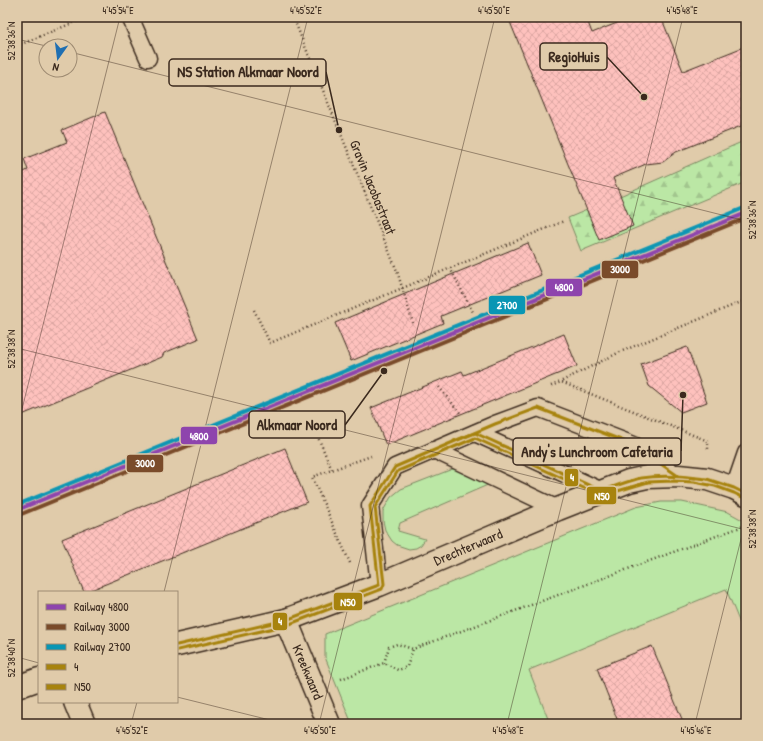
<svg xmlns="http://www.w3.org/2000/svg" width="763" height="741" font-family="'Patrick Hand',sans-serif">
	<defs>
		<pattern id="forest-firs" width="22" height="20" patternUnits="userSpaceOnUse"><rect width="22" height="20" fill="#bbe7a5"/><path d="M5 1l3.5 6h-7zM16 11l3.5 6h-7z" fill="#a2c68e"/></pattern>
		<pattern id="building-cross-hatch" width="8" height="8" patternUnits="userSpaceOnUse"><rect width="8" height="8" fill="#fec1bd"/><path d="M0 0l8 8M0 8l8-8" fill="none" stroke="#dba6a2"/></pattern>
	</defs>
	<rect width="100%" height="100%" fill="#e0cbaa"/>
	<filter id="ink" filterUnits="userSpaceOnUse"><feTurbulence type="fractalNoise" baseFrequency=".025" numOctaves="2"/><feDisplacementMap in="SourceGraphic" scale="8" xChannelSelector="R" yChannelSelector="G"/><feConvolveMatrix kernelMatrix="1 2 1 2 8 2 1 2 1" color-interpolation-filters="sRGB"/></filter>
	<g filter="url(#ink)">
		<!-- green -->
		<g fill="#bbe7a5" stroke="#7b8862">
			<path d="M455,468L490,484L400,523L398,531L425,539L421,545L416,548L409,549L397,545L392,541L385,530L383,521V511L391,497L401,489Z"/>
			<path d="M661,502H682L728,512L746,522V638L726,589L529,670L550,724H352L325,657V634L636,507Z"/>
		</g>
		<!-- forest -->
		<path fill="url(#forest-firs)" stroke="#7b8862" d="M746,140V182L581,251L568,218L620,196Z"/>
		<!-- building -->
		<g fill="url(#building-cross-hatch)" stroke="#3b2a1e">
			<path d="M508,17H586L592,33L632,17H661L683,71L746,46V124L676,152L663,162L646,164L613,178L633,226L599,240Z"/>
			<path d="M105,112L198,339L164,353L162,357L17,417V175L28,170L24,159L67,142L62,130Z"/>
			<path d="M528,243L541,275L441,316L443,323L351,361L335,323Z"/>
			<path d="M564,334L577,366L386,445L371,408L462,371L464,375Z"/>
			<path d="M687,347L707,402L681,412L649,386L641,364Z"/>
			<path d="M285,448L307,502L86,592H84L62,539Z"/>
			<path d="M652,646L684,724H619L597,668Z"/>
		</g>
		<g fill="none" stroke-linecap="round" stroke-linejoin="round">
			<!-- service casing -->
			<g stroke="#3b2a1e" stroke-width="19">
				<g id="service">
					<path d="M130,17L148,58"/>
					<path d="M475,433L602,491"/>
					<path d="M434,450L558,509"/>
					<path d="M734,488L746,453"/>
					<path d="M379,585L370,506L395,467L495,424L538,408L634,445L678,476"/>
				</g>
			</g>
			<!-- minor casing -->
			<g stroke="#3b2a1e" stroke-width="25">
				<g id="minor">
					<path d="M286,620L329,724"/>
					<path d="M177,645L286,620L379,585L558,509L629,481L647,477L678,476L707,479L734,488L746,494"/>
					<path d="M17,687L39,679"/>
					<path d="M75,702L84,724"/>
				</g>
			</g>
			<!-- path -->
			<g stroke="#3b2a1e" stroke-width="2.5" stroke-dasharray="1 3" stroke-linecap="butt">
				<path d="M293,17L397,271L413,323"/>
				<path d="M17,46L87,17"/>
				<path d="M450,268L474,314"/>
				<path d="M254,310L270,343L564,221"/>
				<path d="M562,381L620,352L746,300"/>
				<path d="M551,386L561,382L708,441V451"/>
				<path d="M439,387L460,413"/>
				<path d="M314,428L332,470"/>
				<path d="M350,563L312,477L371,456"/>
				<path d="M384,663L389,647L397,644L413,649"/>
				<path d="M341,679L384,663L398,670L407,667L413,649L746,525"/>
			</g>
			<!-- service -->
			<use href="#service" stroke="#e0cbaa" stroke-width="16"/>
			<!-- minor -->
			<use href="#minor" stroke="#e0cbaa" stroke-width="22"/>
			<!-- bus-1 casing -->
			<g stroke="#e0cbaa" stroke-width="6">
				<g id="bus-1">
					<path d="M454,441L475,433L602,491C615,486 628,481 641,478C659,475 677,476 695,478"/>
					<path d="M379,585L370,506L395,467L495,424L538,408L634,445L678,476L707,479L734,488L746,494"/>
					<path d="M177,645L286,620L379,585"/>
				</g>
			</g>
			<!-- bus-2 casing -->
			<g stroke="#e0cbaa" stroke-width="6">
				<path id="bus-2" d="M178,650L287,625L382,589L384,584L375,507L398,471L475,438L601,496L648,482L673,481L694,482L715,486L734,493L744,498"/>
			</g>
			<!-- bus-1 -->
			<use href="#bus-1" stroke="#a7830e" stroke-width="3"/>
			<!-- bus-2 -->
			<use href="#bus-2" stroke="#a7830e" stroke-width="3"/>
			<!-- rail-1 casing -->
			<g stroke="#e0cbaa" stroke-width="7">
				<path id="rail-1" d="M17,510L746,213"/>
			</g>
			<!-- rail-2 casing -->
			<g stroke="#e0cbaa" stroke-width="7">
				<path id="rail-2" d="M19,515L746,218"/>
			</g>
			<!-- rail-3 casing -->
			<g stroke="#e0cbaa" stroke-width="7">
				<path id="rail-3" d="M17,505L744,208"/>
			</g>
			<!-- rail-1 -->
			<use href="#rail-1" stroke="#8e44ad" stroke-width="4"/>
			<!-- rail-2 -->
			<use href="#rail-2" stroke="#7a4b2a" stroke-width="4"/>
			<!-- rail-3 -->
			<use href="#rail-3" stroke="#0996b4" stroke-width="4"/>
		</g>
	</g>
	<!-- ticks -->
	<path fill="none" stroke="#3b2a1e" stroke-width="1" stroke-opacity="0.45" d="M17,39L46,46M70,52L746,221M17,348L746,530M17,429L120,17M164,592L308,17M17,657L39,663M177,697L286,724M131,724L137,702M319,724L495,17M507,724L683,17M695,724L746,519"/>
	<g text-anchor="middle" stroke-width="3" stroke-linejoin="round" paint-order="stroke">
		<!-- street labels -->
		<g font-size="14" fill="#3b2a1e" stroke="#e0cbaa">
			<text transform="translate(373 187) rotate(68)" y="5">Gravin Jacobastraat</text>
			<text transform="translate(468 547) rotate(-23)" y="5">Drechterwaard</text>
			<text transform="translate(308 672) rotate(67)" y="5">Kreekwaard</text>
		</g>
	</g>
	<!-- callouts -->
	<path fill="none" stroke="#3b2a1e" stroke-width="1.5" d="M644 97L607 57M339 130L326 72M384 371L345 425M683 395L681 451"/>
	<g fill="#3b2a1e" stroke="#e0cbaa" stroke-width="1.5">
		<circle cx="644" cy="97" r="4"/>
		<circle cx="339" cy="130" r="4"/>
		<circle cx="384" cy="371" r="4"/>
		<circle cx="683" cy="395" r="4"/>
	</g>
	<g fill="#e0cbaa" stroke="#3b2a1e" stroke-width="1.5">
		<rect x="540" y="43" width="67" height="27" rx="4"/>
		<rect x="169" y="59" width="157" height="27" rx="4"/>
		<rect x="249" y="411" width="96" height="27" rx="4"/>
		<rect x="513" y="438" width="168" height="27" rx="4"/>
	</g>
	<g font-size="15" text-anchor="middle" font-weight="bold" fill="#3b2a1e">
		<text x="574" y="62">RegioHuis</text>
		<text x="248" y="77">NS Station Alkmaar Noord</text>
		<text x="297" y="430">Alkmaar Noord</text>
		<text x="597" y="457">Andy's Lunchroom Cafetaria</text>
	</g>
	<g stroke="#e0cbaa" stroke-width="1.5">
		<rect x="601" y="260" width="38" height="19" rx="4" fill="#7a4b2a"/>
		<rect x="545" y="278" width="38" height="19" rx="4" fill="#8e44ad"/>
		<rect x="488" y="295" width="38" height="20" rx="4" fill="#0996b4"/>
		<rect x="180" y="426" width="38" height="19" rx="4" fill="#8e44ad"/>
		<rect x="126" y="454" width="38" height="19" rx="4" fill="#7a4b2a"/>
		<rect x="564" y="468" width="15" height="19" rx="4" fill="#a7830e"/>
		<rect x="586" y="486" width="31" height="19" rx="4" fill="#a7830e"/>
		<rect x="333" y="592" width="30" height="19" rx="4" fill="#a7830e"/>
		<rect x="272" y="612" width="16" height="19" rx="4" fill="#a7830e"/>
	</g>
	<g font-size="11" text-anchor="middle" font-weight="bold" fill="#fff">
		<text x="620" y="273">3000</text>
		<text x="564" y="291">4800</text>
		<text x="507" y="309">2700</text>
		<text x="199" y="440">4800</text>
		<text x="145" y="467">3000</text>
		<text x="572" y="481">4</text>
		<text x="602" y="500">N50</text>
		<text x="348" y="606">N50</text>
		<text x="280" y="625">4</text>
	</g>
	<!-- margin -->
	<rect width="763" height="741" fill="none" stroke="#e0cbaa" stroke-width="44"/>
	<!-- legend -->
	<rect x="38" y="591" width="140" height="112" fill="#e0cbaa" stroke="#9e8b72"/>
	<rect x="46" y="604" width="20" height="6" fill="#8e44ad" stroke="#9e8b72"/>
	<text x="74" y="611" font-size="12" fill="#3b2a1e">Railway 4800</text>
	<rect x="46" y="624" width="20" height="6" fill="#7a4b2a" stroke="#9e8b72"/>
	<text x="74" y="631" font-size="12" fill="#3b2a1e">Railway 3000</text>
	<rect x="46" y="644" width="20" height="6" fill="#0996b4" stroke="#9e8b72"/>
	<text x="74" y="651" font-size="12" fill="#3b2a1e">Railway 2700</text>
	<rect x="46" y="664" width="20" height="6" fill="#a7830e" stroke="#9e8b72"/>
	<text x="74" y="671" font-size="12" fill="#3b2a1e">4</text>
	<rect x="46" y="684" width="20" height="6" fill="#a7830e" stroke="#9e8b72"/>
	<text x="74" y="691" font-size="12" fill="#3b2a1e">N50</text>
	<!-- north arrow -->
	<g transform="translate(58 58) rotate(194)"><circle r="19" fill="#e0cbaa" stroke="#9e8b72"/>
	<path d="M0-3L7 15L0 10L-7 15Z" fill="#1f6fb2"/>
	<text y="-6" font-size="11" font-weight="bold" text-anchor="middle" fill="#3b2a1e">N</text>
	</g>
	<rect x="22" y="22" width="719" height="697" fill="none" stroke="#3b2a1e" stroke-width="1.5"/>
	<g font-size="10" text-anchor="middle" fill="#3b2a1e">
		<text x="118" y="14">4°45'54"E</text>
		<text x="306" y="14">4°45'52"E</text>
		<text x="494" y="14">4°45'50"E</text>
		<text x="682" y="14">4°45'48"E</text>
		<text transform="translate(11 41) rotate(-90)" y="4">52°38'36"N</text>
		<text transform="translate(752 220) rotate(-90)" y="4">52°38'36"N</text>
		<text transform="translate(11 349) rotate(-90)" y="4">52°38'38"N</text>
		<text transform="translate(752 529) rotate(-90)" y="4">52°38'38"N</text>
		<text transform="translate(11 658) rotate(-90)" y="4">52°38'40"N</text>
		<text x="132" y="734">4°45'52"E</text>
		<text x="320" y="734">4°45'50"E</text>
		<text x="508" y="734">4°45'48"E</text>
		<text x="696" y="734">4°45'46"E</text>
	</g>
</svg>
